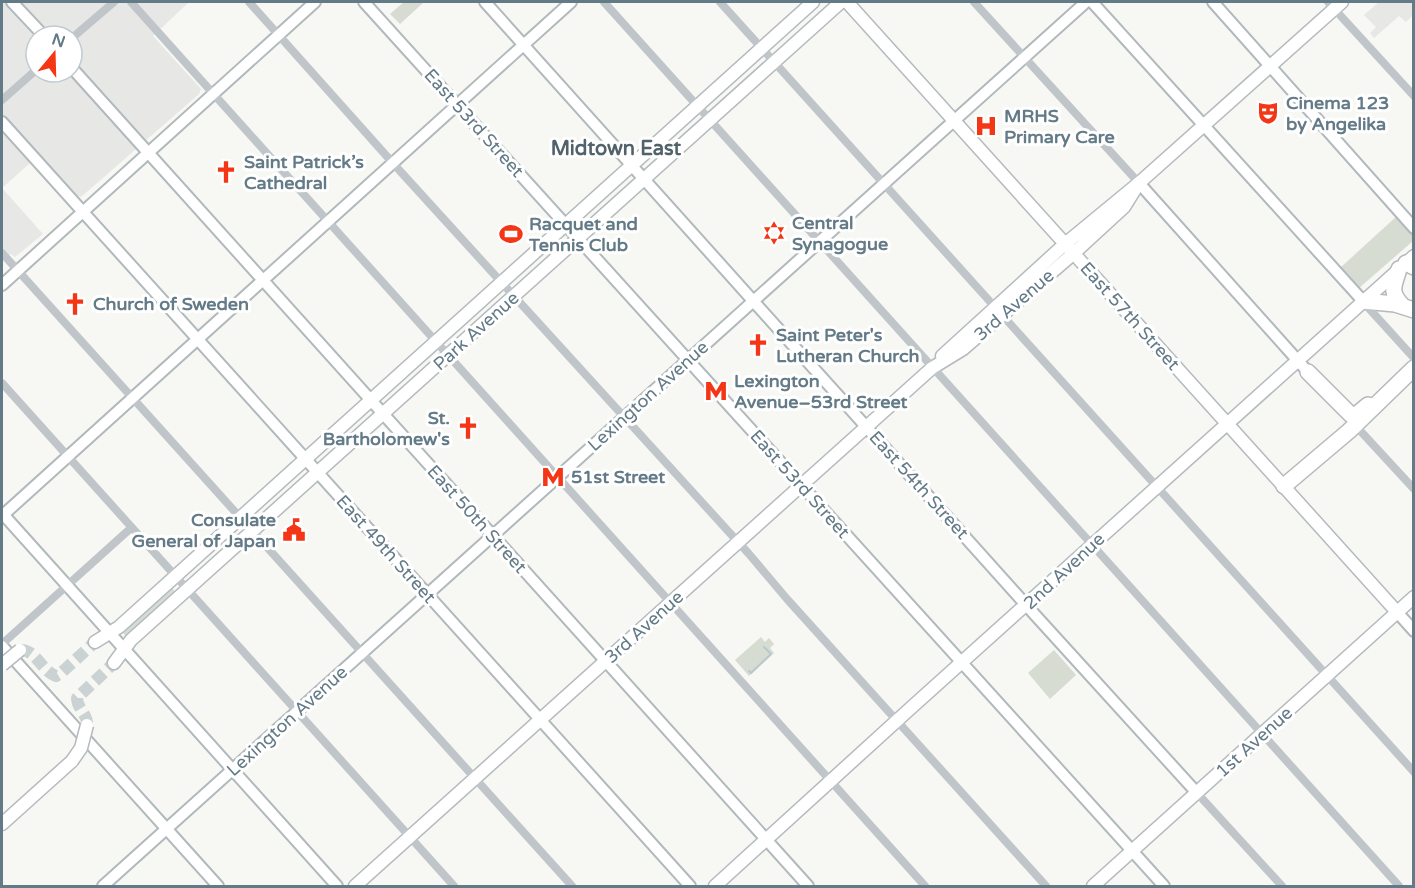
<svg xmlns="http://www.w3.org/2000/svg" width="1415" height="888" font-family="'Varela Round',sans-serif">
	<rect width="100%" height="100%" fill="#f7f7f3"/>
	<!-- built -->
	<g fill="#e7e8e6" fill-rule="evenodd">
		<path d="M2,2H189L153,36L201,89L199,94L81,197L75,195L39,155L2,188L43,234L15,257L11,254L8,256L2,250ZM36,36H72V72H36Z"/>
		<path d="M1379,2H1413V15L1406,22L1399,16L1374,38L1370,33L1376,27L1364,15Z"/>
	</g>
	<!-- green -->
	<g fill="#d7dcd2">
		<path d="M404,2H424L400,24L390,14Z"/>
		<path d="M1397,216L1413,236V241L1359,288L1340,268Z"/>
		<path d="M172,588L176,593L127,637L122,632Z"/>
		<path d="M761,637L765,642L769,638L774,644L770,648L774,653L749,676L735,660Z"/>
		<path d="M1054,650L1076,675L1050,699L1028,673Z"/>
	</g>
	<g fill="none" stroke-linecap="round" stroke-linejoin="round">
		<!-- stream -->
		<path stroke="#b9c8cc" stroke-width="2" d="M749,671L751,673L771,654L764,647"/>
		<!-- primary-tunnel -->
		<g stroke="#cbd2d3" stroke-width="12" stroke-dasharray="12 6" stroke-linecap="butt">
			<path d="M20,650C36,649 41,671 56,676L61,673L95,642"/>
			<path d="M87,725C88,714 77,709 77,698L114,663"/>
		</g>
		<!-- secondary casing -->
		<g stroke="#b1b9bd" stroke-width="14">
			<g id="secondary">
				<path d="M12,2L44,36"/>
				<path d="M364,2L1164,886"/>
				<path d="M485,2L1036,616L1197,793"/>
				<path d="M1092,2L1363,301"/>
				<path d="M1213,2L1414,228"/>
				<path d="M72,68L808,886"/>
				<path d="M2,122L690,886"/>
				<path d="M1139,183L1308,372"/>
				<path d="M2,285L315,2"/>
				<path d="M2,513L337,886"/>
				<path d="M2,516L571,2"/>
				<path d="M1397,612L1414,631"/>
				<path d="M2,646L218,886"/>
				<path d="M103,886L1086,2"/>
			</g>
		</g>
		<!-- primary casing -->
		<g stroke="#b4babe" stroke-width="15">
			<g id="primary">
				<path d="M847,2L1397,612"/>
				<path d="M942,356L1065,244L1139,183L1342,2"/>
				<path d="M95,642L119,627L813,2"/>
				<path d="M114,663L131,640L841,2"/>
				<path d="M2,824L72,761"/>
				<path d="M355,886L932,368L963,349L1074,253L1124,207L1139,183"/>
				<path d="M715,886L913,706L1414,256"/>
				<path d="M1093,886L1414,597"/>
			</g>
		</g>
		<!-- highway casing -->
		<g stroke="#b4b9bc" stroke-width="18">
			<g id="highway">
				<path d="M1406,263L1414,267"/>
				<path d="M1399,269C1394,286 1389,291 1402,305"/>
				<path d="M1363,301L1395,304L1414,310"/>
				<path d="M1308,372L1351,415H1356L1368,405"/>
				<path d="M1284,486L1349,431L1414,368"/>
			</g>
		</g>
		<!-- street -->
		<g stroke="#bfc5c8" stroke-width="8">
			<path d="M131,2L925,886"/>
			<path d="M249,2L400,171L749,554L787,599L1046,886"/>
			<path d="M604,2L1399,886"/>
			<path d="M720,2L1414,772"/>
			<path d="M974,2L1139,183"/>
			<path d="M1328,2L1414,96"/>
			<path d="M72,38L114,2"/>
			<path d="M2,100L36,70"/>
			<path d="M2,253L572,886"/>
			<path d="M1364,303L1414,358"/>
			<path d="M2,383L454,886"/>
			<path d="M1354,424L1414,489"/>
			<path d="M2,644L131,528"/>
			<path d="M1197,793L1282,886"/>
		</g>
		<!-- secondary -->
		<use href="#secondary" stroke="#fff" stroke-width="10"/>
		<!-- primary -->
		<use href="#primary" stroke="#fff" stroke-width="12"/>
		<!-- highway -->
		<use href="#highway" stroke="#fff" stroke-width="15"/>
		<!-- primary-bridge casing -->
		<g stroke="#b4babe" stroke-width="15" stroke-linecap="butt">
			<g id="primary-bridge">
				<path d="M2,665L20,650"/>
				<path d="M72,761L81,748L87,725"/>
			</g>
		</g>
		<!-- primary-bridge -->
		<use href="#primary-bridge" stroke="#fff" stroke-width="12"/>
	</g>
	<!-- icons -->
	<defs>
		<g id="theatre-bare" transform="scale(1.8)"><path d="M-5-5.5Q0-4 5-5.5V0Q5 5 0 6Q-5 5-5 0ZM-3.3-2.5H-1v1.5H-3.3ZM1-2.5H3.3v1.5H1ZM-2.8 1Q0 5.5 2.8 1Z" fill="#f43616" stroke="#fff" stroke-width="2.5" paint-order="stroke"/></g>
		<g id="hospital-bare" transform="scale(1.8)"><path d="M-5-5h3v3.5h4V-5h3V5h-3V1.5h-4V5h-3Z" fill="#f43616" stroke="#fff" stroke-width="2.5" paint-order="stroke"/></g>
		<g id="church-bare" transform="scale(1.8)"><path d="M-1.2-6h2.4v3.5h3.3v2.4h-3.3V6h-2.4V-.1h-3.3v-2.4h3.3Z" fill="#f43616" stroke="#fff" stroke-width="2.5" paint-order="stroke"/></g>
		<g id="synagogue-bare" transform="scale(1.8)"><path d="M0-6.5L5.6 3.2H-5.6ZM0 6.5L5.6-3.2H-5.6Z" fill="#f43616" stroke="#fff" stroke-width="2.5" paint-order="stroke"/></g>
		<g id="stadium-bare" transform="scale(1.8)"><path d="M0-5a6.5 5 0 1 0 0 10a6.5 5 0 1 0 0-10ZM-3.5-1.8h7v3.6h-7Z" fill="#f43616" stroke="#fff" stroke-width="2.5" paint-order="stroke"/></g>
		<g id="metro-bare" transform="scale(1.8)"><path d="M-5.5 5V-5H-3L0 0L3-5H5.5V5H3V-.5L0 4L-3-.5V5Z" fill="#f43616" stroke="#fff" stroke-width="2.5" paint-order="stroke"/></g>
		<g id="civic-bare" transform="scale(1.8)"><path d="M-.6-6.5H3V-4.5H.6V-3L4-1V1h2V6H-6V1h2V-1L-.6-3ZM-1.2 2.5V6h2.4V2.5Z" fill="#f43616" stroke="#fff" stroke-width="2.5" paint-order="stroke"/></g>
	</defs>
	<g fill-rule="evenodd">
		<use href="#theatre-bare" x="1268" y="113"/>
		<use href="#hospital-bare" x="986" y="126"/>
		<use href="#church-bare" x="226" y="172"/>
		<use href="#synagogue-bare" x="774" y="233"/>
		<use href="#stadium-bare" x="511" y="234"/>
		<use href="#church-bare" x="75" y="304"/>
		<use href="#church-bare" x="758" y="345"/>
		<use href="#metro-bare" x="716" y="391"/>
		<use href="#church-bare" x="468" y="428"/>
		<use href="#metro-bare" x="553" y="477"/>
		<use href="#civic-bare" x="294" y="530"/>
	</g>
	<g text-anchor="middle" stroke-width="6" stroke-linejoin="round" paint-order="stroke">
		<!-- poi labels -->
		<g font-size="18" font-weight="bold" fill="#637a87" stroke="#fff" text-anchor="start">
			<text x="1286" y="109">Cinema 123<tspan x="1286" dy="21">by Angelika</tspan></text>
			<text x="1004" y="122">MRHS<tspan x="1004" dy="21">Primary Care</tspan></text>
			<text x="244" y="168">Saint Patrick’s<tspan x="244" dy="21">Cathedral</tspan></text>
			<text x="792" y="229">Central<tspan x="792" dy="21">Synagogue</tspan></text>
			<text x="529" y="230">Racquet and<tspan x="529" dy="21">Tennis Club</tspan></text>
			<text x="93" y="310">Church of Sweden</text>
			<text x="776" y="341">Saint Peter's<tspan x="776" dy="21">Lutheran Church</tspan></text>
			<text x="734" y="387">Lexington<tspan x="734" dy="21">Avenue–53rd Street</tspan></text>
			<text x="450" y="424" text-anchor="end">St.<tspan x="450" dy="21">Bartholomew's</tspan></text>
			<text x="571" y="483">51st Street</text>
			<text x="276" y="526" text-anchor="end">Consulate<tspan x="276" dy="21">General of Japan</tspan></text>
		</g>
		<!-- street labels -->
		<g font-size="18" fill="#637a87" stroke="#fff">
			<text transform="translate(474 123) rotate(48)" y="6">East 53rd Street</text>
			<text transform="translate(1014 305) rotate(-41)" y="6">3rd Avenue</text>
			<text transform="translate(1130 316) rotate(48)" y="6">East 57th Street</text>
			<text transform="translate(476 331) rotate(-42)" y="6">Park Avenue</text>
			<text transform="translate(648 396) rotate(-42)" y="6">Lexington Avenue</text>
			<text transform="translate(800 484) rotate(48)" y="6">East 53rd Street</text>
			<text transform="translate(919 485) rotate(48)" y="6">East 54th Street</text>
			<text transform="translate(477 519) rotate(48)" y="6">East 50th Street</text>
			<text transform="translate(386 549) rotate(48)" y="6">East 49th Street</text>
			<text transform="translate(1064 571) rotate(-43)" y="6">2nd Avenue</text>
			<text transform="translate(644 627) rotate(-42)" y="6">3rd Avenue</text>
			<text transform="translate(287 721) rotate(-42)" y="6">Lexington Avenue</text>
			<text transform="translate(1254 742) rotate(-42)" y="6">1st Avenue</text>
		</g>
		<!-- neighbourhood labels -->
		<g font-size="20" font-weight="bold" fill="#51626b" stroke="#fff">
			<text x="616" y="155">Midtown East</text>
		</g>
	</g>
	<!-- border -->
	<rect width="1415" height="888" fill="none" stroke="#637a87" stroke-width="6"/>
	<!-- north arrow -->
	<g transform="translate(54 54) rotate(19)"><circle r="28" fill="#ffffff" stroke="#c1cacf" stroke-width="1.5"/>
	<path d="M0-4.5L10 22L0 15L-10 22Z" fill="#f43616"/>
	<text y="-9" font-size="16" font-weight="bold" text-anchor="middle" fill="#637a87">N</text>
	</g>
</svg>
